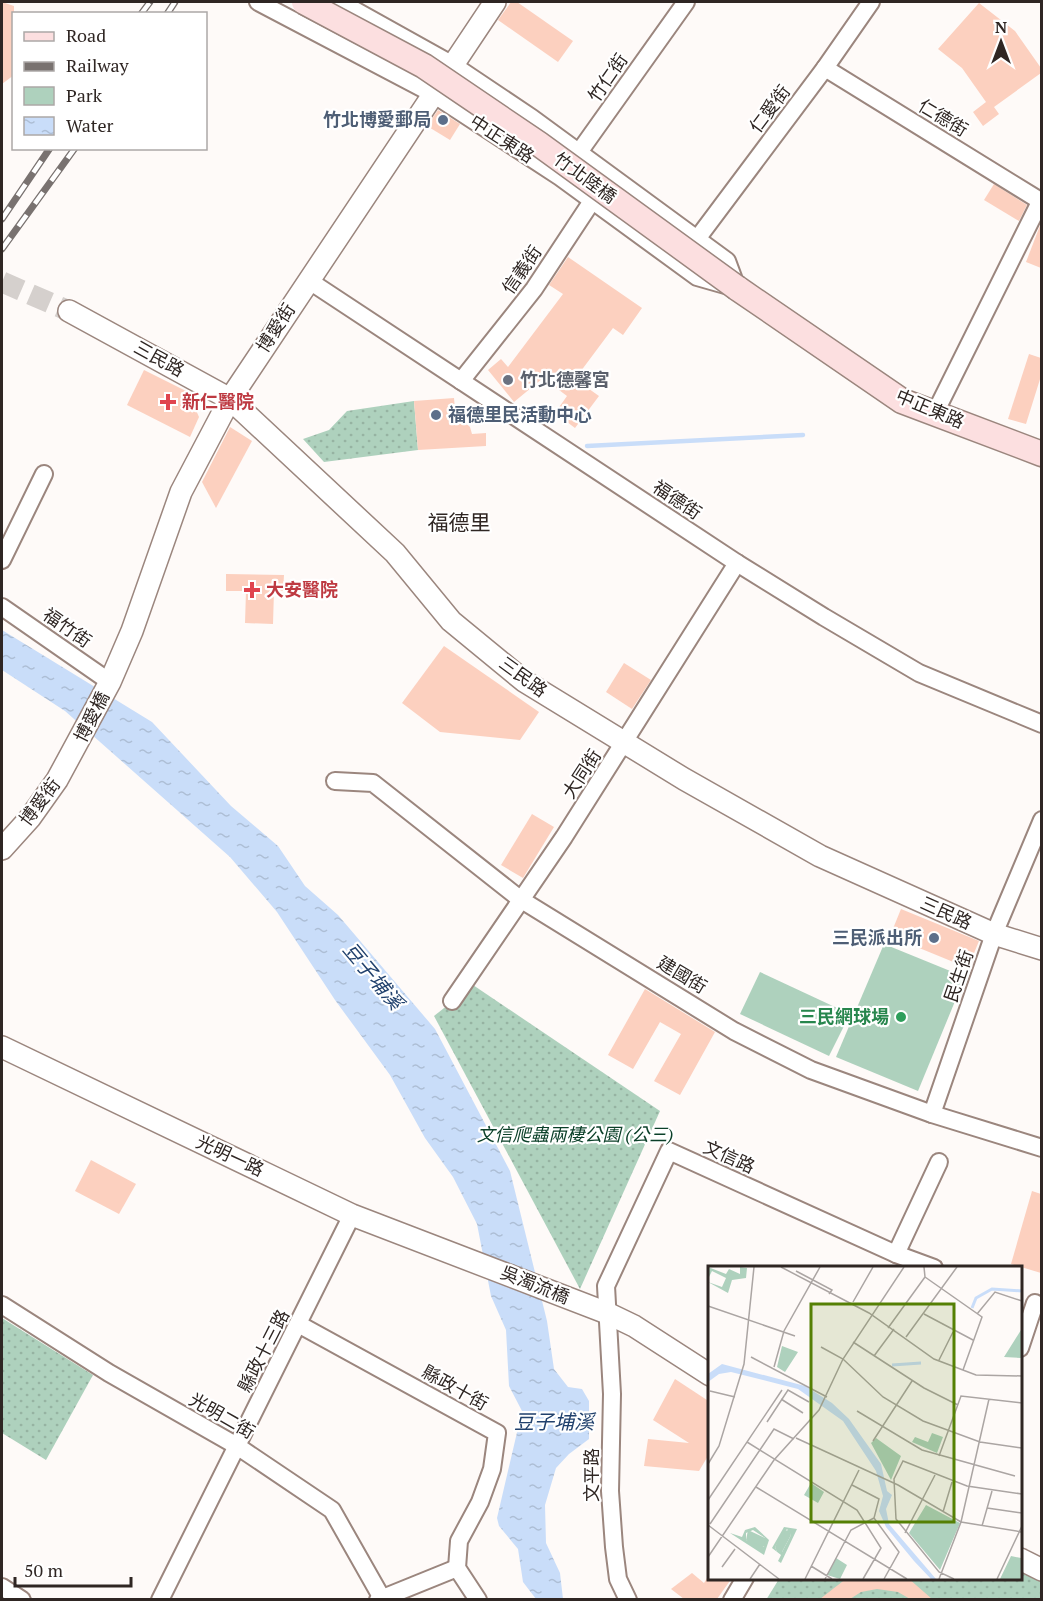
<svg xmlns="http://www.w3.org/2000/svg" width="1043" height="1601" font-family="'PT Serif','Noto Sans TC',serif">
	<defs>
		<pattern id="green-dots" width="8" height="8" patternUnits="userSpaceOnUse" patternTransform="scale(1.5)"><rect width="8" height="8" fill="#aed1bd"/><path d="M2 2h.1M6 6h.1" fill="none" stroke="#96b3a2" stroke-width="1.8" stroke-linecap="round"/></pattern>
		<pattern id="water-ripples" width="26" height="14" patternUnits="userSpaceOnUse" patternTransform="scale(1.5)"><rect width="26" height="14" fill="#c9ddf9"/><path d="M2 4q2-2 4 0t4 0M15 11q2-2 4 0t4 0" fill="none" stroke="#adbed5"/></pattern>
	</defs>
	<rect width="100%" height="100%" fill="#fefaf8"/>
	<!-- green -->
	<g fill="url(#green-dots)">
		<path d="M414,401L418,450L324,462L303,439L329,430L347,411Z"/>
		<path d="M473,985L660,1111L580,1289L434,1016Z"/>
		<path d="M2,1318L93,1375L46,1460L2,1433Z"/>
		<path d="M1021,1569L1041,1580V1599L766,1600L779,1579L1020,1578Z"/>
	</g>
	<!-- pitch -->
	<g fill="#aed1bd">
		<path d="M884,944L965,977L918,1091L836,1057Z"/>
		<path d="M760,972L850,1014L829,1056L740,1014Z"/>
	</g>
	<!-- water -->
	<path fill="url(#water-ripples)" d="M2,630L152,722L231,806L278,846L305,886L338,915L435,1029L510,1171L547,1321L554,1369L568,1387L582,1389L589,1401V1439L569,1454L556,1468L545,1505L546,1543L560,1573L563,1599H536L523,1582L518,1549L499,1526L497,1518L522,1411L509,1386L506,1330L491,1296L477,1224L453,1177L425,1138L390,1075L335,1000L277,912L230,857L65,711L2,670Z"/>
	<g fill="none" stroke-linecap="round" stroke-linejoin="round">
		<!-- stream -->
		<path stroke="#c9ddf9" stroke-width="4.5" d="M587,446L803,435"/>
	</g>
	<!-- building -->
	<g fill="#fcd0bf">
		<path d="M2,2L14,6V75L2,84Z"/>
		<path d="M511,2H517L573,41L558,62L498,20Z"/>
		<path d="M979,3L1015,31L1041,68V73L994,107L999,114L983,126L973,112L986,102L962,68L938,49Z"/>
		<path d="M438,110L460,124L450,140L427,126Z"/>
		<path d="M994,184L1027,205L1019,221L984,200Z"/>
		<path d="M1041,223V268L1026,262Z"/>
		<path d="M568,257L642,308L623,335L613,328L575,379L599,396L575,428L555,413L567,396L543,378L514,402L488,370L501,359L508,367L563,294L549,285Z"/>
		<path d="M1029,354L1041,358V376L1026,424L1008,419Z"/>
		<path d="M144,370L188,392L199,417L190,437L127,405Z"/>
		<path d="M454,398L456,420H463L470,427L472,434L486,433V446L418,450L414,401Z"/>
		<path d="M230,427L252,441L216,508L202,482Z"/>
		<path d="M226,574L284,575L283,591H274L273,624L245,623L246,591H226Z"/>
		<path d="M444,646L539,712L520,740L440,732L402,703Z"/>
		<path d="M624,663L651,680L632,709L606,692Z"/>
		<path d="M532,814L554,827L523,878L501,865Z"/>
		<path d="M901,909L979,941L968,968L890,936Z"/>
		<path d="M645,989L715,1032L680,1095L654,1081L681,1034L660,1022L633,1069L608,1055Z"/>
		<path d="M91,1160L136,1184L119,1214L75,1191Z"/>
		<path d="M1032,1191L1041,1194V1273L1011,1264Z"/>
		<path d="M675,1379L710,1402V1457L708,1456L699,1471L644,1466L648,1439L689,1443L653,1420Z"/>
		<path d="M692,1573L704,1583L707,1578H732L717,1599H684L671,1589Z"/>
		<path d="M847,1578H908L932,1599H910L898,1592L877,1589L861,1592L850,1599H820Z"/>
	</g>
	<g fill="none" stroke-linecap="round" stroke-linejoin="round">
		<!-- tertiary-tunnel -->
		<path stroke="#d5d0cd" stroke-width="21" stroke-dasharray="21 10" stroke-linecap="butt" d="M2,282L69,311"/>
		<!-- minor casing -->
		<g stroke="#9b867e" stroke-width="20">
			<g id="minor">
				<path d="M258,2L433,94L560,177L697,277L725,285"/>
				<path d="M340,2L453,65L532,118L727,261L737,288"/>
				<path d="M825,68L1042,202"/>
				<path d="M572,162L686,2"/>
				<path d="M697,239L825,68L871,2"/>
				<path d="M308,280L737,563L824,617L919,673L1042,724"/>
				<path d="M461,381L534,289L598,192"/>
				<path d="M935,413L1040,202"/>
				<path d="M2,560L44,474"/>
				<path d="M2,607L110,682"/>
				<path d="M335,781L373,783L520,899L734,1031L811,1070L932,1114L1042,1148"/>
				<path d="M452,1001L564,837L737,563"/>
				<path d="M932,1114L994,934L1042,820"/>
				<path d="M896,1254L939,1162"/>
				<path d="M2,1305L109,1373L237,1446L332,1510L383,1600"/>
				<path d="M300,1325L497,1433L492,1469L480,1502L459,1541L457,1568L478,1600"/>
				<path d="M1020,1348L1035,1303"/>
				<path d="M2,1587L22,1600"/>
				<path d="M160,1600L352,1215"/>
				<path d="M378,1600L457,1568"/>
				<path d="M628,1600L618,1579L614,1547L610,1491L612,1394L606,1286L669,1151L896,1254L934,1268"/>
				<path d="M732,1600L745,1578"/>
			</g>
		</g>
		<!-- tertiary casing -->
		<g stroke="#9b867e" stroke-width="24">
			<g id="tertiary">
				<path d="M69,311L230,399L395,553L451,621L524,681L684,779L820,856L994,934L1042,949"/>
				<path d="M2,849L30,818L57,780L110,682L132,631L181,492L230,399L495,2"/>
				<path d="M2,1047L352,1215L607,1313L634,1326L710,1375"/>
				<path d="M1020,1559L1042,1570"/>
			</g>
		</g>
		<!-- secondary casing -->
		<g stroke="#9b867e" stroke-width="27">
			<path id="secondary" d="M737,288L902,401L1042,454"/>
		</g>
		<!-- minor -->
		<use href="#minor" stroke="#fff" stroke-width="16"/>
		<!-- tertiary -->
		<use href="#tertiary" stroke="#fff" stroke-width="21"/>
		<!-- secondary -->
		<use href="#secondary" stroke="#fcdfe0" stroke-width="24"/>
		<!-- rail casing -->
		<g stroke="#797270" stroke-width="7">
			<g id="rail">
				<path d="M141,14L150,2"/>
				<path d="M167,14L175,2"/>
				<path d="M2,219L50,148"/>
				<path d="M2,249L75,148"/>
			</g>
		</g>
		<!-- rail -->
		<use href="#rail" stroke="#fff" stroke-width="4.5" stroke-dasharray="14" stroke-linecap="butt"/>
		<!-- secondary-bridge casing -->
		<g stroke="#9b867e" stroke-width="27" stroke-linecap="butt">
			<path id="secondary-bridge" d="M304,2L424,66L539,144L737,288"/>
		</g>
		<!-- secondary-bridge -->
		<use href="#secondary-bridge" stroke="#fcdfe0" stroke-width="24"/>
	</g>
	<!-- markers -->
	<g fill="#5c6f8a" stroke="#fff" stroke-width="2">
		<circle cx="443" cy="120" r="6"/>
		<circle cx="436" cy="415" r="6"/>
		<circle cx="934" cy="938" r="6"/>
	</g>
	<circle fill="#6b7280" stroke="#fff" stroke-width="2" cx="508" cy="380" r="6"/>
	<g fill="#e0444e" stroke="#fff" stroke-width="2">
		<path d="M165 393h6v6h6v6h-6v6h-6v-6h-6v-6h6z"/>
		<path d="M249 581h6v6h6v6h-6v6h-6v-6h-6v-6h6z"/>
	</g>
	<circle fill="#2e9e5b" stroke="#fff" stroke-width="2" cx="901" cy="1017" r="6"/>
	<g text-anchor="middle" stroke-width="4.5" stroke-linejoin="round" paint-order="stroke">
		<!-- street labels -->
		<g font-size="18" fill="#2f2623" stroke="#fff">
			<text transform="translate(608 78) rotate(-55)" y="6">竹仁街</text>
			<text transform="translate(770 109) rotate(-53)" y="6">仁愛街</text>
			<text transform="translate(943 118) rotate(31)" y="6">仁德街</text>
			<text transform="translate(502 139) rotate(33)" y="6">中正東路</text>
			<text transform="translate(585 178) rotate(36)" y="6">竹北陸橋</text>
			<text transform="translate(522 270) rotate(-55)" y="6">信義街</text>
			<text transform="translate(276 328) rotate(-57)" y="6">博愛街</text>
			<text transform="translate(159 359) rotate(29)" y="6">三民路</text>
			<text transform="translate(930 409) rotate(23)" y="6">中正東路</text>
			<text transform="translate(677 500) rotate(34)" y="6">福德街</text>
			<text transform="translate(67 628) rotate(35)" y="6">福竹街</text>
			<text transform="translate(523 677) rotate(36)" y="6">三民路</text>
			<text transform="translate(92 717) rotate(-63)" y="6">博愛橋</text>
			<text transform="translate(582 774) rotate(-57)" y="6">大同街</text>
			<text transform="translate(40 802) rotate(-53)" y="6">博愛街</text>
			<text transform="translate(946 913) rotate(24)" y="6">三民路</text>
			<text transform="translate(682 975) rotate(31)" y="6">建國街</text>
			<text transform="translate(959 976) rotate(-71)" y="6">民生街</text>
			<text transform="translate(230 1156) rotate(25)" y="6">光明一路</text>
			<text transform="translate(729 1157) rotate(24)" y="6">文信路</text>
			<text transform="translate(535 1285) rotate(22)" y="6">吳濁流橋</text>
			<text transform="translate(264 1351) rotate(-63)" y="6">縣政十三路</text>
			<text transform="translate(455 1388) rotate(29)" y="6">縣政十街</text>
			<text transform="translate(222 1416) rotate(30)" y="6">光明二街</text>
			<text transform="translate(592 1475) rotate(-90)" y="6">文平路</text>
		</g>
		<!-- service labels -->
		<g font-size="18" font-weight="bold" fill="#4e5e75" stroke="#fff" text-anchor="end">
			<text x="431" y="126">竹北博愛郵局</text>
			<text x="448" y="421" text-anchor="start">福德里民活動中心</text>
			<text x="922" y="944">三民派出所</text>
		</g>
		<!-- worship labels -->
		<g font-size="18" font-weight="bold" fill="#5b616d" stroke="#fff" text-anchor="start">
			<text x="520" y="386">竹北德馨宮</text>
		</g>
		<!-- health labels -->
		<g font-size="18" font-weight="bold" fill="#be3a42" stroke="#fff" text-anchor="start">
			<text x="182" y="408">新仁醫院</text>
			<text x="266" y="596">大安醫院</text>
		</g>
		<!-- leisure labels -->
		<g font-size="18" font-weight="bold" fill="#27864d" stroke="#fff" text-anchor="end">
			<text x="889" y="1023">三民網球場</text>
		</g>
		<!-- park labels -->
		<g font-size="18" font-style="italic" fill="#0b4029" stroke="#fff">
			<text x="575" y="1141">文信爬蟲兩棲公園 (公三)</text>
		</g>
		<!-- water labels -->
		<g font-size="20" font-style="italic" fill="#21416d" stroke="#fff">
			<text transform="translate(373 976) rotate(50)" y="7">豆子埔溪</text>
			<text x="554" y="1429">豆子埔溪</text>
		</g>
		<!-- quarter labels -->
		<g font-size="21" fill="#2f2623" stroke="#fff">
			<text x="459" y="530">福德里</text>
		</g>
	</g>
	<!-- overview -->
	<g transform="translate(708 1266)">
		<rect width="314" height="314" fill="#fefaf8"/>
		<path d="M74,80L90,86L77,106L69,101ZM168,172L193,190L183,214L163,177ZM103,217L116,226L110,237L96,229ZM218,239L252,257L232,304L201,267ZM40,264L57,272L58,280L50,282L38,274ZM81,264L83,269L74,286H69L67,281L75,265ZM303,290L313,292V313H292ZM128,292L139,299L132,313L119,309Z" fill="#aed1bd"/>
		<path d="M0,1L18,8L21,3L32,8V1L39,2L38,12L24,14L20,27L0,16L14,21L18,12L4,5L0,13ZM313,64V92L296,91ZM224,167L235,171L229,187L204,176L207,171L220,176ZM47,261L61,274L56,289L22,267L34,271L37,264ZM45,264L57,272L56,281L38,274V267ZM76,261L89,263L73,297L70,295L73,289L64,282ZM79,263L83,269L74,286H69L67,281Z" fill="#aed1bd" fill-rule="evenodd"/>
		<path d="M14,98L97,120L124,137L141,153L173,198L179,225L184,229L178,243L181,258L228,313H223L206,295L178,261L171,245L175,230L168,205L135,155L90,123L23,106L11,108L0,116V108Z" fill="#c9ddf9"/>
		<path fill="none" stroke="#c9ddf9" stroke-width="3" d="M264,42L268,32L284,23L314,25M184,99L213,97"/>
		<path fill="none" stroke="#aba5a3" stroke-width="1.5" d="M73,1L161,47L226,93L268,109L314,110M88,5L124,24L121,28M217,11L274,51L255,104M145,36L165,1M0,40L87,70M216,48L265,74M269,48L287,26L314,35M180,62L217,11L216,1M198,71L249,1M145,76L216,122L250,139M113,81L135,93L175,131L215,155L272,176L314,182M166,90L186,63M43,91L119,131M231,94L245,66M66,101L76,65L112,1M2,125L27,131M73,133L95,147M149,145L214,184L307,210M59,156L80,124L101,136M88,172L190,219L253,256L314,266M165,175L204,115M39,176L149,244L173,282L155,313M231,190L253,130L314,137M0,198L11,180L36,98L46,1M144,219L171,233L166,252L191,286L176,313M48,221L199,313M0,234L74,124M279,242L314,247M235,246L244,216M2,258L66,163L86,173M0,259L71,313M274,260L284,225M197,267L227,209M0,291L66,194L111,144L135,93L196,1M103,300L124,313M14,301L27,283M42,313L52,298M97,313L151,204M117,313L143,264L166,252M231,313L253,256L281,133M246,313L231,306L188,253L186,213L195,195L259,220L314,228M289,313L314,260"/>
		<path fill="#558004" fill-opacity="0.15" stroke="#558004" stroke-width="3" d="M103,38H246V256H103Z"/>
		<rect width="314" height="314" fill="none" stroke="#2f2623" stroke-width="3"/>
	</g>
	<!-- border -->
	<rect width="1043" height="1601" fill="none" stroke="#2f2623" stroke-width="6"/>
	<!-- legend -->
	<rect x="12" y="12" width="195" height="138" fill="#ffffff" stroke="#aca8a7" stroke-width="1.5"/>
	<rect x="24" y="32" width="30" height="9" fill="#fcdfe0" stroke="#aca8a7" stroke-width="1.5"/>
	<text x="66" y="42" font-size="18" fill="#2f2623">Road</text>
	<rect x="24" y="62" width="30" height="9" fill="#797270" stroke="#aca8a7" stroke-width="1.5"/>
	<text x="66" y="72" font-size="18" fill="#2f2623">Railway</text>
	<rect x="24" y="87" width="30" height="18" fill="#aed1bd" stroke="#aca8a7" stroke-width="1.5"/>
	<text x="66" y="102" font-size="18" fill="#2f2623">Park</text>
	<rect x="24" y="117" width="30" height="18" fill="url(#water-ripples)" stroke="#aca8a7" stroke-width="1.5"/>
	<text x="66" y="132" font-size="18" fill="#2f2623">Water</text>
	<!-- north arrow -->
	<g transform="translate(1001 42)" stroke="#ffffff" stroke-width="4.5" paint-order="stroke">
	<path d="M0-4.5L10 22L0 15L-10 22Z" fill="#2f2623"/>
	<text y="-9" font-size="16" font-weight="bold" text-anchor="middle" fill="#2f2623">N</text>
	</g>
	<!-- scale -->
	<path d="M15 1577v9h116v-9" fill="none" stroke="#2f2623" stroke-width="3"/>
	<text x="24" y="1577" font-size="18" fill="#2f2623" stroke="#ffffff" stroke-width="4.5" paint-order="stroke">50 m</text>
</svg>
